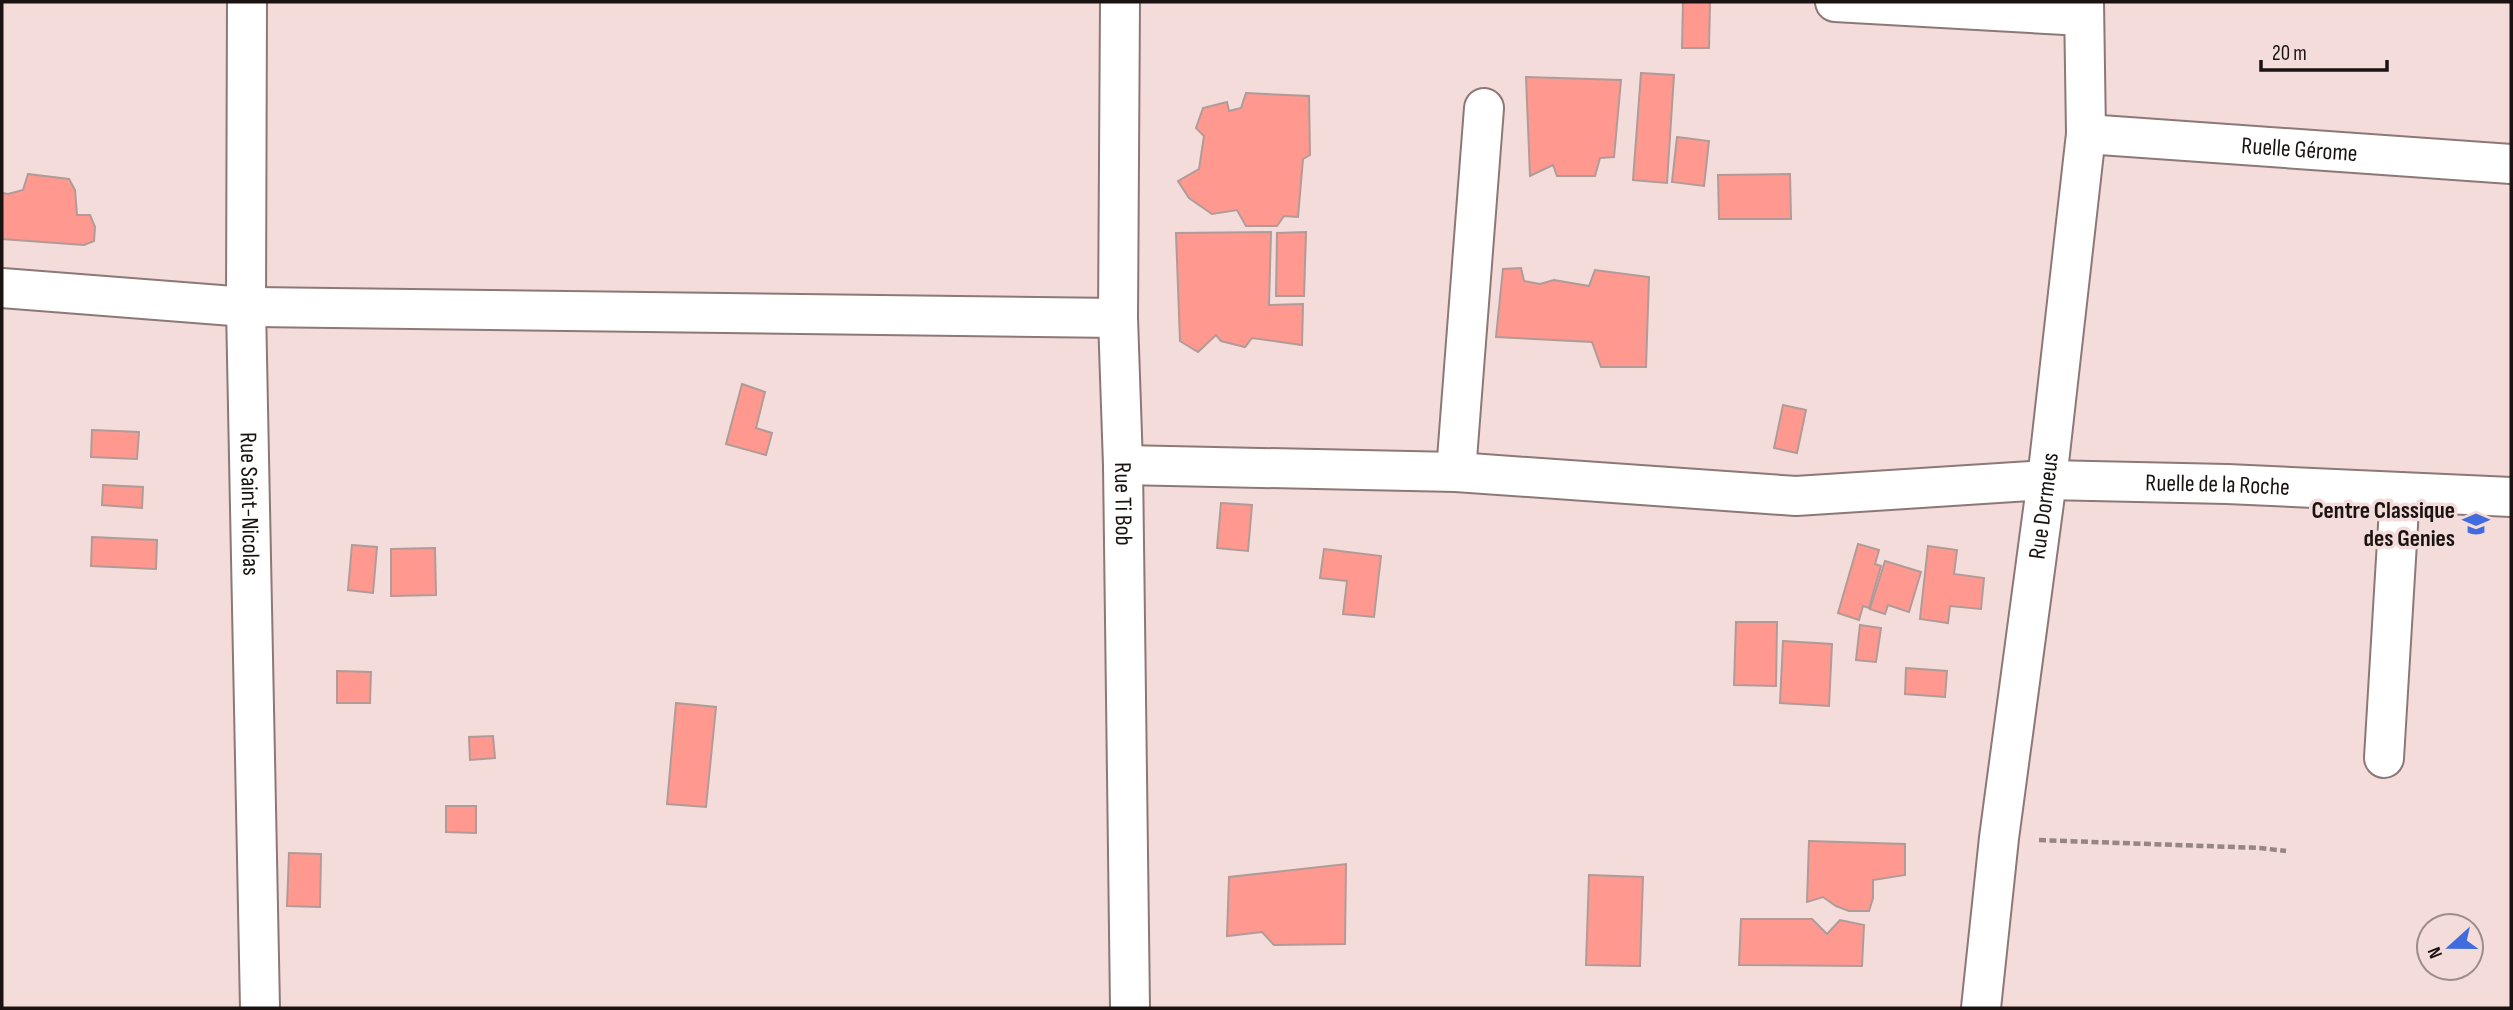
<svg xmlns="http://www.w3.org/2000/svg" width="2513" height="1010" font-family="'Sofia Sans Condensed',sans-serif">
	<rect width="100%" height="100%" fill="#f3dcda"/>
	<!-- building -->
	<g fill="#ff9990" stroke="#b09b98" stroke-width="2">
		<path d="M1683,2H1710L1709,48H1682Z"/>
		<path d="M1641,73L1674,75L1667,183L1633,180Z"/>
		<path d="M1526,77L1621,80L1614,157L1600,158L1595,176H1557L1553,165L1530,176Z"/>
		<path d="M1246,93L1309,96L1310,155L1303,159L1298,217L1284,216L1277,226H1246L1237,210L1212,214L1189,198L1178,181L1199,169L1204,136L1196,128L1203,108L1227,102L1229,111L1241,108Z"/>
		<path d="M1677,137L1709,141L1704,186L1672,182Z"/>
		<path d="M28,174L69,179L75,190L77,215H90L95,227L94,241L84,245L2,239V193L8,194L23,190Z"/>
		<path d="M1790,174L1791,219H1719L1718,175Z"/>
		<path d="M1271,232L1269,305L1303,304L1302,345L1252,338L1245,347L1221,341L1216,335L1198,352L1180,341L1176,233Z"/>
		<path d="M1306,232L1304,296H1276L1277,233Z"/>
		<path d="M1521,268L1524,281L1540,284L1554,280L1589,286L1595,270L1649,277L1646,367H1601L1592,342L1496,337L1503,269Z"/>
		<path d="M742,384L765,392L756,428L772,433L766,455L726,444Z"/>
		<path d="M1783,405L1806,410L1797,453L1774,448Z"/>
		<path d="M92,430L139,432L137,459L91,457Z"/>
		<path d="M103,485L143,487L142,508L102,505Z"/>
		<path d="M1221,503L1252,505L1248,551L1217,548Z"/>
		<path d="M92,537L157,540L156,569L91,566Z"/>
		<path d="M1858,544L1879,550L1875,564L1881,566L1869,608L1863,606L1859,620L1838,613Z"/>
		<path d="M352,545L377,547L373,593L348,590Z"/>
		<path d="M1928,546L1957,550L1954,574L1984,578L1981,609L1950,606L1948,623L1920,619Z"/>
		<path d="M435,548L436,595L391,596V549Z"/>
		<path d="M1324,549L1381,556L1374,617L1343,614L1347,581L1320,578Z"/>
		<path d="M1885,561L1921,572L1909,612L1888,605L1885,614L1870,609Z"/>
		<path d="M1736,622H1777L1776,686L1734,685Z"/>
		<path d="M1860,625L1881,628L1876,662L1856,660Z"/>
		<path d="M1783,641L1832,644L1829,706L1780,703Z"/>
		<path d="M1906,668L1947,671L1945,697L1905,694Z"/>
		<path d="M337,671L371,672L370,703H337Z"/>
		<path d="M676,703L716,707L706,807L667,804Z"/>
		<path d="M493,736L495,758L470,760L469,737Z"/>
		<path d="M446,806H476V833L446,832Z"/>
		<path d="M1809,841L1905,844V875L1873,880V898L1869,911H1849L1836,906L1823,897L1807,902Z"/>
		<path d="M289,853L321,854L320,907L287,906Z"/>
		<path d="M1346,864L1345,944L1274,945L1262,932L1227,936L1229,877Z"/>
		<path d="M1589,875L1643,877L1640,966L1586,965Z"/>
		<path d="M1741,919H1812L1827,934L1840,920L1864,925L1862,966L1739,965Z"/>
	</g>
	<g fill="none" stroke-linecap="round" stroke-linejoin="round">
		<!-- minor casing -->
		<g stroke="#8c7876" stroke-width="42">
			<g id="minor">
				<path id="s1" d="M247,2L246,307L260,1008"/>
				<path id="s2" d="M1120,2L1118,318L1123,465L1130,1008"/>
				<path d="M1835,2L2083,16"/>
				<path id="s3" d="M2086,134L2511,164"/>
				<path d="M2,288L246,307L1118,318"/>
				<path id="s4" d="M1123,465L1456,472L1796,496L2047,480L2227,484L2511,497"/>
				<path d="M1456,472L1484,108"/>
				<path d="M2384,758L2400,492"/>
				<path id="s5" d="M1981,1008L1999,838L2047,480L2086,134L2084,2"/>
			</g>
		</g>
		<!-- path -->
		<path stroke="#968583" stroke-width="4.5" stroke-dasharray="7 3.5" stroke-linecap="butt" d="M2039,840L2260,848L2286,851"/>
		<!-- minor -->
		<use href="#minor" stroke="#fff" stroke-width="38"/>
	</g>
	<!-- icons -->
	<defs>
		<g id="school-bare" transform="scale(2.1)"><path d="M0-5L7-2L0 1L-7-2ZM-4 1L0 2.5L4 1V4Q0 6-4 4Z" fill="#406cdd" stroke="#f3dcda" stroke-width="2.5" paint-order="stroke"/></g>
	</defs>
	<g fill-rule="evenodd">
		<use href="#school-bare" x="2476" y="524"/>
	</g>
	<g text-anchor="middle" stroke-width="7" stroke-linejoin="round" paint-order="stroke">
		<!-- street labels -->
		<g font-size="24" fill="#1b1312" stroke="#f3dcda">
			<text dy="8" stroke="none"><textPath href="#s3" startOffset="214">Ruelle Gérome</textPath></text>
			<text dy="8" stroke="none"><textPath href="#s4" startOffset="1096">Ruelle de la Roche</textPath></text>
			<text dy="8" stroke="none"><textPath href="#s1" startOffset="502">Rue Saint-Nicolas</textPath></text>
			<text dy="8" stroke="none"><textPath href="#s2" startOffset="502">Rue Ti Bob</textPath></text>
			<text dy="8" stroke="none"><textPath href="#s5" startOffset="506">Rue Dormeus</textPath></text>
		</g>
		<!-- poi labels -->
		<g font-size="24" font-weight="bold" fill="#1b1312" stroke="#f3dcda" text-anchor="end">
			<text x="2455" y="518">Centre Classique<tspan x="2455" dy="28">des Genies</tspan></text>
		</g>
	</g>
	<!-- border -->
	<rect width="2513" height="1010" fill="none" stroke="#1b1312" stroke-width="7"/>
	<!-- north arrow -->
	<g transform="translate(2450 947) rotate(249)"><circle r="33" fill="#f3dcda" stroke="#9d8c8a" stroke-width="2"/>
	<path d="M0-5L12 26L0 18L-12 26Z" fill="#406cdd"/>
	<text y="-10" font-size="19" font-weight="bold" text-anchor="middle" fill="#1b1312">N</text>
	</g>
	<!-- scale -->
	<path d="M2261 60v10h126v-10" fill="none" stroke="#1b1312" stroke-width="3.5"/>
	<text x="2272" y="60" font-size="21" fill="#1b1312" stroke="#f3dcda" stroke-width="5" paint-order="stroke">20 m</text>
</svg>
